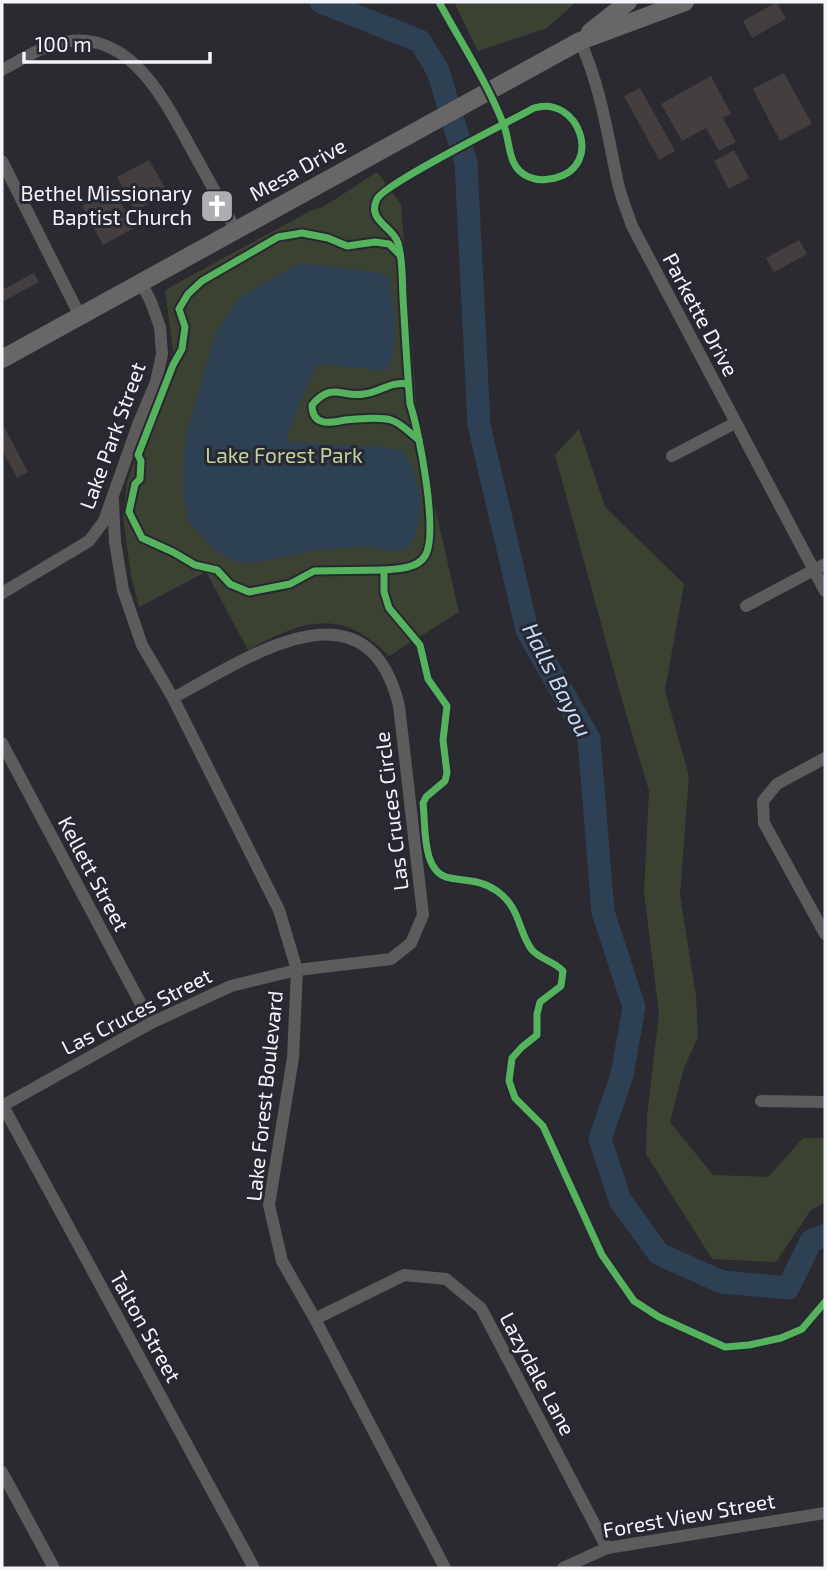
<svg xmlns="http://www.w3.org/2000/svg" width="827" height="1570" font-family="'Exo 2',sans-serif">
	<rect width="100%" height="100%" fill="#2a2a30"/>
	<!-- green -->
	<g fill="#3c4231">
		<path d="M454,2H576L547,28L478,51Z"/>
		<path d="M377,172L401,204L416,402L431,490L459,612L389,656C340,606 302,621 248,650L206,572L139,607L131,576L123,516L127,482L135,459V455L161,394L173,351L165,290L310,211L323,207Z"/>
		<path d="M579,429L605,507L684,584L665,691L689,776L680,895L696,996L698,1037L684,1068L670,1122L713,1175L768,1177L803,1138H825V1203L811,1210L776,1262L712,1259L646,1154L647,1116L659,1014L644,893L649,791L620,693L555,455Z"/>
	</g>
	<!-- water -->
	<path fill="#2e4053" d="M300,263L377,272L389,277C395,301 400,349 387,371L322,364L315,368L287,435L288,442L387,447L403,451C422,480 428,520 407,549L391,551L369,546L322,550L244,564L228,558L213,548L190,524L183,497V465L187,432L216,332L240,297Z"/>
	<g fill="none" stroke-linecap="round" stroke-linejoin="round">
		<!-- river -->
		<path stroke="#2e4053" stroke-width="23" d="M321,2L420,41L438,71L466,163L479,425L527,630L589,739L603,912L634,1007L622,1075L600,1139L620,1200L659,1254L722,1282L788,1288L811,1241L825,1235"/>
	</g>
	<!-- building -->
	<g fill="#443e3f">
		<path d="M777,2L786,19L752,38L743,21Z"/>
		<path d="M784,73L812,124L780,141L753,89Z"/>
		<path d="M711,76L731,114L723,118L736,142L719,151L706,128L682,141L661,104Z"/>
		<path d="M640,88L675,151L659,160L624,96Z"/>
		<path d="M734,150L749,178L729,189L714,161Z"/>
		<path d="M149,160L168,193L135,211L117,177Z"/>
		<path d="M114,189L134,228L103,245L82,206Z"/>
		<path d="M799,240L807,254L774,272L766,258Z"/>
		<path d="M34,273L39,282L2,302V290Z"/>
		<path d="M2,423L28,472L17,478L2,450Z"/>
	</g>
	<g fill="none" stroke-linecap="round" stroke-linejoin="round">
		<!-- street -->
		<g stroke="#5d5b5b" stroke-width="12">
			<path d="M580,41C600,85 607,131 617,179C620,195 627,211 632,226L825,591"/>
			<path d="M2,70C19,61 37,49 55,44C128,23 164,99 192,150C207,177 222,204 236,231"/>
			<path d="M2,161L80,316"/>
			<path d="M672,456L735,423"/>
			<path d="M113,501L115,542L123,590L142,645L173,698L279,910L297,970L293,1058L269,1205L282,1261L315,1319L445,1568"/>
			<path d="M2,593L89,541L104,521L139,422L156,382L162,354L160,327L151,302L142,284"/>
			<path d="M746,606L825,564"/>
			<path d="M2,743L151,1023"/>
			<path d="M825,758L777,784L763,801L764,823L825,934"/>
			<path d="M761,1101L825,1102"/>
			<path d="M2,1104L254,1568"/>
			<path d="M2,1106L151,1023L231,986L297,970L391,959L411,943L423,915L399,706C367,573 246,659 173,698"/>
			<path d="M315,1319L404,1275L446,1279L481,1308L607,1548"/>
			<path d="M2,1472L54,1568"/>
			<path d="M563,1568L607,1548L825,1513"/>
		</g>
		<!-- secondary -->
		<g stroke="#686666" stroke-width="18">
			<path d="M590,32L628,2"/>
			<path d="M2,359L580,41L685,2"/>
		</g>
		<!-- cycleway casing -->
		<g stroke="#282832" stroke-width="11">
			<g id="cycleway">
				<path d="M439,2C460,41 489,85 504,126C511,144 507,168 529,177C538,181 545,180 555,178C605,166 578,94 534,108C509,122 385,183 377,199C366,221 394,227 398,243C403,260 402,280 403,297C405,333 407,368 410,404C419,430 439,534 425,556C417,569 397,569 384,570V592L389,608L420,645L428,679L447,706L443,740L447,773L445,781L426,797L423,803C426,826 421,873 450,878C467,881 482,880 497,891C521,908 518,932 532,950C540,959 555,962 563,971L561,986L540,1002L537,1014V1035L522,1047L512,1058L509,1081L515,1098L543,1126L602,1255L634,1301L659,1317L725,1347L749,1345L781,1338L802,1329L825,1302"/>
				<path d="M408,384C391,381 380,392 364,394C341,398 333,381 312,405C312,427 331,423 345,420C355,419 382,417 391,420C401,423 411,434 419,440"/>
				<path d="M384,570L314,571L290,584L249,592L230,584L217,570L195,565L173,552L142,538L129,512L135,484L140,479L141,461L138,455L173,365L182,349L185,327L179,309L188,294L202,281L278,237L302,233L328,238L347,246L375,242L389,244L400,255"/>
			</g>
		</g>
		<!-- cycleway -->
		<use href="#cycleway" stroke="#56b35d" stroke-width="7"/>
	</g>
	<!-- icons -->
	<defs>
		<g id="church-square" transform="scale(1.75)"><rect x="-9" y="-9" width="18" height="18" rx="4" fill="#adadb4" stroke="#282832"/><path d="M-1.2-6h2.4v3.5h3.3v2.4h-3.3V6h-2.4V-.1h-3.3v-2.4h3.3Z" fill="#fff"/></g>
	</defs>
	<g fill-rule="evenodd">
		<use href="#church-square" x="217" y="206"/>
	</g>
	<g text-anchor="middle" stroke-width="6" stroke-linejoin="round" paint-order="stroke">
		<!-- street labels -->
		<g font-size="21" fill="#f4f4fb" stroke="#282832">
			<text transform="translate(298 170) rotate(-29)" y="7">Mesa Drive</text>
			<text transform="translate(700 315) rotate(62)" y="7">Parkette Drive</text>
			<text transform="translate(113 436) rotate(-70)" y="7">Lake Park Street</text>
			<text transform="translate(392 811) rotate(-97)" y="7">Las Cruces Circle</text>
			<text transform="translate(93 874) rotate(62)" y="7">Kellett Street</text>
			<text transform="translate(137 1012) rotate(-27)" y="7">Las Cruces Street</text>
			<text transform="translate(265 1096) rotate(-84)" y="7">Lake Forest Boulevard</text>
			<text transform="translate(145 1327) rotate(61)" y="7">Talton Street</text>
			<text transform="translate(537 1374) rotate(62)" y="7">Lazydale Lane</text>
			<text transform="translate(689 1516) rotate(-10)" y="7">Forest View Street</text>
		</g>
		<!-- poi labels -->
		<g font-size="21" fill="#f4f4fb" stroke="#282832" text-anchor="end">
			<text x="192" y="201">Bethel Missionary<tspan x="192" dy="24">Baptist Church</tspan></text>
		</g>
		<!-- park labels -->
		<g font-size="21" fill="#c1d39d" stroke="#282832">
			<text x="284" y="463">Lake Forest Park</text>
		</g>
		<!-- water labels -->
		<g font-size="23" font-style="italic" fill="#c5ddf7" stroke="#282832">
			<text transform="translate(557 680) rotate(63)" y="8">Halls Bayou</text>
		</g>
	</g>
	<!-- border -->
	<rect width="827" height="1570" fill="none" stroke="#f4f4fb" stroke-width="7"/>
	<!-- scale -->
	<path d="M24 52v10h186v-10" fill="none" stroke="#f4f4fb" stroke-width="3.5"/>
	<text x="35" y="52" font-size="21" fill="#f4f4fb" stroke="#282832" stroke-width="5" paint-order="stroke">100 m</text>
</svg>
